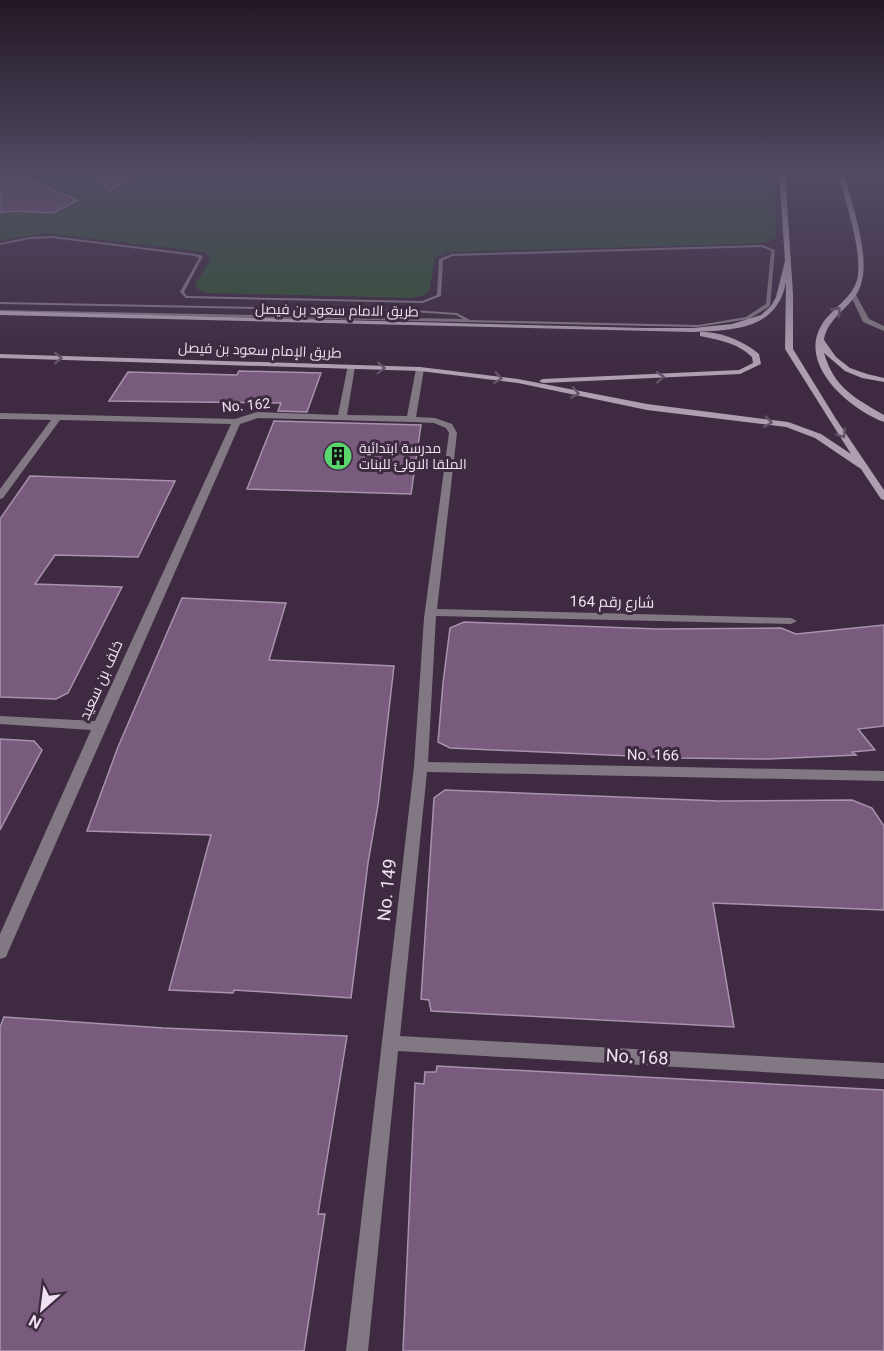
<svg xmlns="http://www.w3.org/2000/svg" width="884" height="1351" font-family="Roboto,Cairo,sans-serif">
	<rect width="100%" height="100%" fill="#3e2b42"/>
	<!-- green -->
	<path fill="#325135" d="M0,172H773L776,237L769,242L746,244L447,252L435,258L429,291L422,296L410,298L209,293L199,290L195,285L210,260V256L204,252L44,233L0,241Z"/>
	<!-- building -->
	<g fill="#785b7d" stroke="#a992ad" stroke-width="1.5">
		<path d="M0,172H36L29,179L49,189L78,200L53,213L14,211L0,213Z"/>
		<path d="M92,172H142L109,191Z"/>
		<path d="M239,371L321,373L307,412L278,411L281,403L109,401L128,372L237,375Z"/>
		<path d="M274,421L421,425L411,494L247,489Z"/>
		<path d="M30,476L175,481L138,557L55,555L35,584L122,587L68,693L56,699L0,697V519Z"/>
		<path d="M182,598L286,603L269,660L394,666L378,805L368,863L351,998L234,990L233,993L169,990L211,835L87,831L118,747Z"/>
		<path d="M464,622L658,629L781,628L796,634L884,625V726L858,729L875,750L852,752L856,755L768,759L675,758L450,748L438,742L443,683L450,628Z"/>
		<path d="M0,739L34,741L42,750L0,830Z"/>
		<path d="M445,790L719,801L852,800L872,808L884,826V910L713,903L734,1027L431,1011L429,1000L421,999L434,798Z"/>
		<path d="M4,1017L163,1028L347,1036L318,1214H325L304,1351H0V1027Z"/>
		<path d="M437,1066L884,1090V1351H403L415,1083L424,1084L425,1072H436Z"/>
	</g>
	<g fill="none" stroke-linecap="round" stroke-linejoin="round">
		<!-- service -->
		<path fill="#827883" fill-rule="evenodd" d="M52,236L196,254L203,256L184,292L187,296L422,301L437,295L439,259L452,254L762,245L775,250L770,306L749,319L698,327L0,312V310L463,319L456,315L412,312L0,304V302L412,310L457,313L470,320L698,325L746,317L766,304L771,251L762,247L453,256L443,260L441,296L423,303L186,298L180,292L199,258L195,256L52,238L30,239L0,245V243L30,237Z"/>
		<!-- minor -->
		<g fill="#827883" fill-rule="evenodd">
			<path d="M851,293H855L869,319L884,326V331L863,322L850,294Z"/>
			<path d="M348,365L355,367L347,415L407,416L416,369L420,367L424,369L416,417L435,418L452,424L457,433L437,609L791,618L797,621L791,624L436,616L428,762L884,771V781L427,772L400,1036L884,1063V1079L398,1051L368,1351H346L414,767L424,618L449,433L446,428L434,423L411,422L258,418L240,424L8,952L6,957L0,959V934L91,730L0,724V716L95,721L231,424L60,420L3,498L0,499V489L51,420L0,419V413L235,419L257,412L338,415Z"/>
		</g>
		<!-- secondary -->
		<g fill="#ae9eb1" fill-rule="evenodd">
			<path d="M779,172H785L793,294V349L836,419L884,490V500L881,499L861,469L815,438L786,427L647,410L518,383L420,371L0,358V354L420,367L518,379L647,404L788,422L821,434L851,454L785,349L786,282C777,330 734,330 693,332L0,315V311L644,328H693L732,324L761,315L771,306L776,297L785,261Z"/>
			<path d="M838,172H844C851,204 876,266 856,295C845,311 827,320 824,340L836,357L850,368L867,374L884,378V382L862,378L845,371L824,353C834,388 855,398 884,415V422C851,410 798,366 821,326C831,308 855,298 858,275C861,244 845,203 838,172Z"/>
			<path d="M700,332C720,331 744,341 759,354L761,364L740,374L543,383L539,381L543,379L739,370L753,363L752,357C738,343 719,340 700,336Z"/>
		</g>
	</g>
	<!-- one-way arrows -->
	<defs><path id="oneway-chevron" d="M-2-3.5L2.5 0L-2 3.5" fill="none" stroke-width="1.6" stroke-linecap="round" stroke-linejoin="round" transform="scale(1.5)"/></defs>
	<g stroke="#655369">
		<use href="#oneway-chevron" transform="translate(837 311) rotate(-46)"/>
		<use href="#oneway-chevron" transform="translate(58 358) rotate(1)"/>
		<use href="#oneway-chevron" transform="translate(381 368) rotate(2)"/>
		<use href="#oneway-chevron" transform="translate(660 377) rotate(-3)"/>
		<use href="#oneway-chevron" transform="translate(498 378) rotate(8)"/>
		<use href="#oneway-chevron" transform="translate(575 393) rotate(11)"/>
		<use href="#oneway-chevron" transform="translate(768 422) rotate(7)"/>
		<use href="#oneway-chevron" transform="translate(842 434) rotate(56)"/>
	</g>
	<!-- sky -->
	<linearGradient id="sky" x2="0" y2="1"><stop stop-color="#221824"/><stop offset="0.48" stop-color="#524a65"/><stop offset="1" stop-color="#524a65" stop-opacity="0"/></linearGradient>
	<rect width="884" height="361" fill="url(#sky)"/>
	<!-- icons -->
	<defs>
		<g id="building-disc" transform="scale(1.5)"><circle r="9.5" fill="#5bd56e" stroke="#3e2b42"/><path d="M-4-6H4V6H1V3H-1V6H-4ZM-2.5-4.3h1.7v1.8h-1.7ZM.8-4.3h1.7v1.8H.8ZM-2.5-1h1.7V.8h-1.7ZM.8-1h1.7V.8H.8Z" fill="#111"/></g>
	</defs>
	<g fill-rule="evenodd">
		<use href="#building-disc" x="338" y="456"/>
	</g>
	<g text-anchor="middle" stroke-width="6" stroke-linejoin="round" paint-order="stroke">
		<!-- far-street labels -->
		<g font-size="14" fill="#efe2f1" stroke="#3e2b42">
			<text transform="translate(337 310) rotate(1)" y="5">طريق الامام سعود بن فيصل</text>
			<text transform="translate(260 350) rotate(2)" y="5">طريق الإمام سعود بن فيصل</text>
			<text transform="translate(246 405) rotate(-5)" y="5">No. 162</text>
		</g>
		<!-- far-poi labels -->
		<g font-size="14" fill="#efe2f1" stroke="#3e2b42" text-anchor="start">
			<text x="359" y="453">مدرسة ابتدائية<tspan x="359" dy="16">الملقا الاولئ للبنات</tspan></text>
		</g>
		<!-- street labels -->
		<g font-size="15" fill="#efe2f1" stroke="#3e2b42">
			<text transform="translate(612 602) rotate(1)" y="5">شارع رقم 164</text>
			<text transform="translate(101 680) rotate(-66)" y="5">خلف بن سعيد</text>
			<text transform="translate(653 755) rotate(1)" y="5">No. 166</text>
		</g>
		<!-- near-street labels -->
		<g font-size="18" fill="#efe2f1" stroke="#3e2b42">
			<text transform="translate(387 890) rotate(-84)" y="6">No. 149</text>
			<text transform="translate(637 1057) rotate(3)" y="6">No. 168</text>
		</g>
	</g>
	<!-- north arrow -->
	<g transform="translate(42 1309) rotate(208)" stroke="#3e2b42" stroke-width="4.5" paint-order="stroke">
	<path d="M0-4.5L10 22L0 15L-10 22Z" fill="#efe2f1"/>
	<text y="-9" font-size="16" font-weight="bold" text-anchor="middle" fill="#efe2f1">N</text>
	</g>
</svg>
